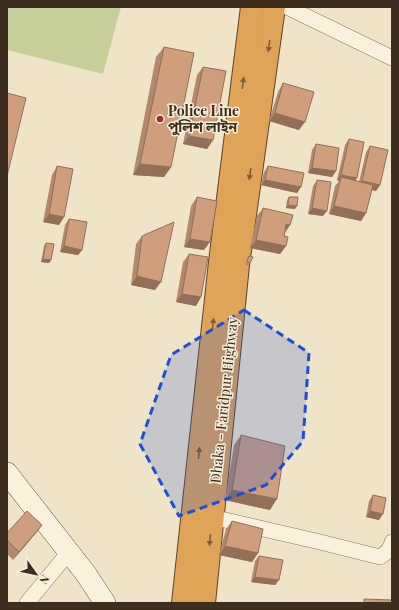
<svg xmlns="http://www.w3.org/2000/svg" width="399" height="610" font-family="'Playfair Display','Noto Sans Bengali',serif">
	<rect width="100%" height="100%" fill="#f0e4c8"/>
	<!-- green -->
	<path fill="#c9cf9b" d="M7,7H121L103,74L7,50Z"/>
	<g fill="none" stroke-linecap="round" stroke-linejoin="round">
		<!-- street casing -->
		<g stroke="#8d765c" stroke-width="16">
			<g id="street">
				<path d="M287,7L392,58"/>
				<path d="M212,517L320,542L380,557C385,554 391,549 392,542"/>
				<path d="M27,603L69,552"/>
			</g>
		</g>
		<!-- secondary casing -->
		<g stroke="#6f573f" stroke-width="22">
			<path id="secondary" d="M7,473L86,574L105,603"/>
		</g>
		<!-- highway casing -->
		<g stroke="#5b4430" stroke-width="24">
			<g id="highway">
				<path d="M183,603L220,262L252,7"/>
				<path d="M204,603L238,265L274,7"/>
			</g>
		</g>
		<!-- street -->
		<use href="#street" stroke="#faf1dc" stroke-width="15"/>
		<!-- secondary -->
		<use href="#secondary" stroke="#faf1dc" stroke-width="21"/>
		<!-- highway -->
		<use href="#highway" stroke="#e0a458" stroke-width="22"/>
	</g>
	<!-- wall -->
	<g fill="#b2896c">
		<path d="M164,47L171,167L164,177L133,175L156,57Z"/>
		<path d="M203,67L213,140L207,149L183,144L197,75Z"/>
		<path d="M283,83L299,130L269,121L278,92Z"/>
		<path d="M349,139L357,178L355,181L359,182L366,152L370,146L380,185L376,191L372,190L366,213L361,221L329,214L335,186L339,181L337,180L345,145Z"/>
		<path d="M316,144L336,171L332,177L308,173L312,150Z"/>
		<path d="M57,166L64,217L59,225L43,222L52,175Z"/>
		<path d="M268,166L301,187L297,193L261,185L264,172Z"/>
		<path d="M317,180L323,216L308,214L313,186Z"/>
		<path d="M197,197L204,250L184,247L191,206Z"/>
		<path d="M289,197L295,209L286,208L287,200Z"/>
		<path d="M263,208L285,233L284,236L286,246L280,254L250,248L257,216Z"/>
		<path d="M69,219L82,250L78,255L60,252L65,225Z"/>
		<path d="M142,236L155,290L131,285L136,244Z"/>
		<path d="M46,243L51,260L49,263L41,262L44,246Z"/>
		<path d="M189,254L201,297L196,306L176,302L183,262Z"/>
		<path d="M249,256L250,263L248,266L245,264Z"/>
		<path d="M241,435L270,510L225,500L234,445Z"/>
		<path d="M373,495L379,520L366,517L369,501Z"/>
		<path d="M232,521L258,553L252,562L219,555L226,529Z"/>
		<path d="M42,525L36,533L13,560L7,554V533Z"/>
		<path d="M259,556L279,580L275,585L251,582L255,561Z"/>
	</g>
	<!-- shaded-wall -->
	<g fill="#916f58">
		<path d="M275,113L305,122L299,130L269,121Z"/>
		<path d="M189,136L213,140L207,149L183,144Z"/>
		<path d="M140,164L171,167L164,177L133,175Z"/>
		<path d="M312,168L336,171L332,177L308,173Z"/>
		<path d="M341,175L357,178L353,184L341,177L339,181L337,180Z"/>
		<path d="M265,180L301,187L297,193L261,185Z"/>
		<path d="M362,181L380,185L376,191L358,187Z"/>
		<path d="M288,205L297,206L295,209L286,208Z"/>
		<path d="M334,206L366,213L361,221L329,214Z"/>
		<path d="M312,208L327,211L323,216L308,214Z"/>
		<path d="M49,214L64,217L59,225L43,222Z"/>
		<path d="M286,224L290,225L285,233Z"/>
		<path d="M190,239L210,242L204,250L184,247Z"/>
		<path d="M256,240L286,246L280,254L250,248Z"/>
		<path d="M64,246L82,250L78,255L60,252Z"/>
		<path d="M43,259L51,260L49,263L41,262Z"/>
		<path d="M137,276L161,282L155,290L131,285Z"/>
		<path d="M182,294L201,297L196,306L176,302Z"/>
		<path d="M232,490L277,499L270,510L225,500Z"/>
		<path d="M370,511L383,514L379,520L366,517Z"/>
		<path d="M42,525L36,533L13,560L19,552Z"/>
		<path d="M225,546L258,553L252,562L219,555Z"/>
		<path d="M255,577L279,580L275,585L251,582Z"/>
	</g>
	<!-- building -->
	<g fill="#cf9f7d" stroke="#916f58">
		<path d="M164,47L194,53L171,167L140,164Z"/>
		<path d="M203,67L226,71L213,140L189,136Z"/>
		<path d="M283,83L314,92L305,122L275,113Z"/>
		<path d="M7,93L26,98L7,176Z"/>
		<path d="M349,139L364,142L357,178L341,175Z"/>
		<path d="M316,144L339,148L336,171L312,168Z"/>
		<path d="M370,146L388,150L380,185L362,181Z"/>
		<path d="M57,166L73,169L64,217L49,214Z"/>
		<path d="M268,166L304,173L301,187L265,180Z"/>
		<path d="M341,177L373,185L366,213L334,206Z"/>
		<path d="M317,180L331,182L327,211L312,208Z"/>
		<path d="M197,197L217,201L210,242L190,239Z"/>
		<path d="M289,197H298L297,206L288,205Z"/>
		<path d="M263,208L293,215L290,225L286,224L284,236L288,237L286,246L256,240Z"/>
		<path d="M69,219L87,222L82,250L64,246Z"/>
		<path d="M174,222L161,282L137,276L142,236Z"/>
		<path d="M46,243L54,244L51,260L43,259Z"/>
		<path d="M189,254L208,257L201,297L182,294Z"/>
		<path d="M249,256L253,257L250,263L247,261Z"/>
		<path d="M241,435L285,446L277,499L232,490Z"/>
		<path d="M373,495L386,498L383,514L370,511Z"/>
		<path d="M27,511L42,525L19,552L7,540V533Z"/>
		<path d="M232,521L263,529L258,553L225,546Z"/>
		<path d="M259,556L283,560L279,580L255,577Z"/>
		<path d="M364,599L392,600V603H364Z"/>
	</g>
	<!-- one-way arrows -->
	<defs><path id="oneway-solid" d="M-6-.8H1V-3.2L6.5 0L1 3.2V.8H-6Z"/></defs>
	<g fill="#7e5d36">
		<use href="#oneway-solid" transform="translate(269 46) rotate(98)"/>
		<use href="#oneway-solid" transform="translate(243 83) rotate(-83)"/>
		<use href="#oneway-solid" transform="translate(250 174) rotate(98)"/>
		<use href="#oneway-solid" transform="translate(213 324) rotate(-84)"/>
		<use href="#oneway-solid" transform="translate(199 453) rotate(-84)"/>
		<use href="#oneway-solid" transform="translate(210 540) rotate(95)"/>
	</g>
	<!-- marked area -->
	<path fill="#1d4ed8" fill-opacity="0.2" stroke="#1d4ed8" stroke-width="3" stroke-dasharray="8 5" stroke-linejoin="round" d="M244,310L309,353L303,441L266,485L179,516L140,444L171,355Z"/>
	<!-- markers -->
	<circle fill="#9e2a2b" stroke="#f7eed8" stroke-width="1.5" cx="160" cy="119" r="4"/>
	<g text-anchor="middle" stroke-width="3" stroke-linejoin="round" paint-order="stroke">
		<!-- poi labels -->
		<g font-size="14" font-weight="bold" fill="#3d2e20" stroke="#f7eed8" text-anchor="start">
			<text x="168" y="116">Police Line<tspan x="168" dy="16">পুলিশ লাইন</tspan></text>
		</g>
		<!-- street labels -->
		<g font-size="14" fill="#3d2e20" stroke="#f7eed8">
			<text transform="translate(224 400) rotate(-84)" y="5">Dhaka - Faridpur Highway</text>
		</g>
	</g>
	<!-- border -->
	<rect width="399" height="610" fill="none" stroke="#3d2e20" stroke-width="16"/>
	<!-- north arrow -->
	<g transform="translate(36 574) rotate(123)" stroke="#f7eed8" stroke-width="3" paint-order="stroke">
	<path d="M0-3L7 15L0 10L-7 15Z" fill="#3d2e20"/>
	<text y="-6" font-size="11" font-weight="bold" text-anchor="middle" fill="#3d2e20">N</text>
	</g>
</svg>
